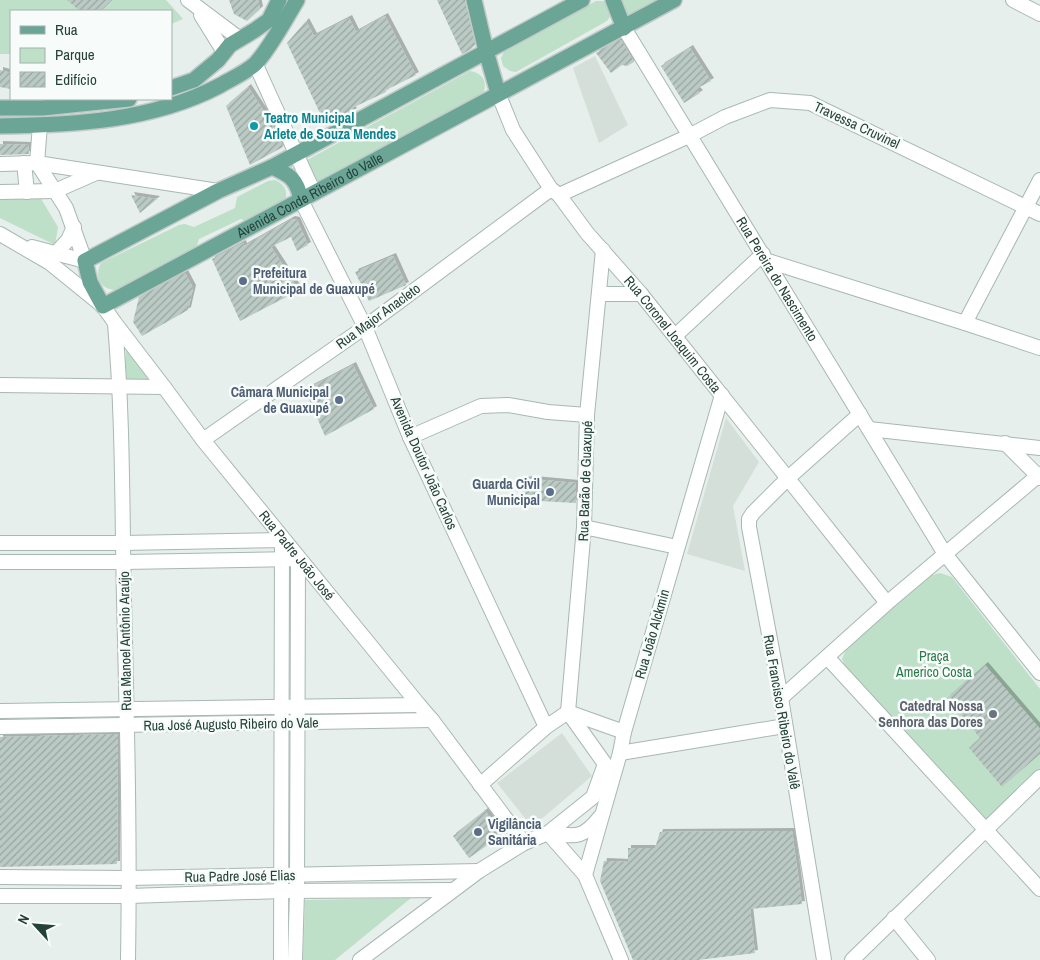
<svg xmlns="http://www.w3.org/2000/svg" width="1040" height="960" font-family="'Archivo Narrow',sans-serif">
	<defs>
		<pattern id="building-hatch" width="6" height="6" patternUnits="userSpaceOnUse" patternTransform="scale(1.25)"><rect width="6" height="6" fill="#bbcac4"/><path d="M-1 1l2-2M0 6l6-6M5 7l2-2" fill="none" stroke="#98a6a0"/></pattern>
		<filter id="shadow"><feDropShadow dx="3" dy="-3" stdDeviation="0" flood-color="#0004"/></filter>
	</defs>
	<rect width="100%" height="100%" fill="#e6efeb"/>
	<!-- built -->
	<g fill="#d4dfda">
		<path d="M595,56L628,125L599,143L573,68Z"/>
		<path d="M726,418L759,462L733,506L745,571L687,554Z"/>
		<path d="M562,733L592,776L532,827L497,783Z"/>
	</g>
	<!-- green -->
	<g fill="#bfe0c8">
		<path d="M0,0H166L183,19L171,24V11H11V54H0Z"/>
		<path d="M617,0H657L630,15L625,13Z"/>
		<path d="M596,1H603L607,3L611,15L607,21L516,72L510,71L503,66L501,58L505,50Z"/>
		<path d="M470,71C484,73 489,85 481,97L317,185L305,165L307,160Z"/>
		<path d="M275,180C285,184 289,193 284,202L246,221L241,219L199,239L197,246L114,290C100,289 94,276 101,263L179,225L185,224L194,227L235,208L237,197L268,181Z"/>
		<path d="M40,197L58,227L55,245L0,218V199Z"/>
		<path d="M126,347L155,383L125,380Z"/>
		<path d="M940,573L952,577L1040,689V774L987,822L846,668L842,659L847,647L932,575Z"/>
		<path d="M411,898L335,960H303L305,900Z"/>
	</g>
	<!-- building -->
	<g fill="url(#building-hatch)" filter="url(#shadow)">
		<path d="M67,0H112L101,11H80Z"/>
		<path d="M229,0H258L260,9L247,21L234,14Z"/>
		<path d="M437,0H465L475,45L471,49L462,54Z"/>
		<path d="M385,16L416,75L386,90V92L352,108L354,111L326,126L287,43L306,21L314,36L349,18L356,32Z"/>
		<path d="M618,40L622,41L634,62L627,66L622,65L611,73L596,53Z"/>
		<path d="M690,48L711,81L696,89L700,93L684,103L661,66Z"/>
		<path d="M0,70L11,73V89L0,87Z"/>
		<path d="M248,87L276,130L283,147L250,165L226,106Z"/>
		<path d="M0,144L28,145L29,154L0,155Z"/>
		<path d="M131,195L157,199L140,213Z"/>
		<path d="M292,219L297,220L308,245L297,251L291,237L271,247L297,287L294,293L240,321L212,259L243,243L244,246Z"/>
		<path d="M393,256L406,285L369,301L355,272Z"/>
		<path d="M185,273L193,288L188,310L142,336L133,322L139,297Z"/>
		<path d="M353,365L374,409L325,436L305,390Z"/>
		<path d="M532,479L576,483V503L523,500L521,480Z"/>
		<path d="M985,665L1040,729V754L1002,787L969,748L980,738L947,698Z"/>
		<path d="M118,734L117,864L0,867V737Z"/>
		<path d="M485,811L498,828L499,837L469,858L453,836Z"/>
		<path d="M792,831L802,904L750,909L755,953L698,960H633L600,881L604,861L628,862V848H655L660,832Z"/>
	</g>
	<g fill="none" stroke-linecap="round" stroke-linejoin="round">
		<!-- minor casing -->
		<g stroke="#a8b8b2" stroke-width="16">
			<g id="minor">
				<path d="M188,0L240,39"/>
				<path d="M1013,0L1040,14"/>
				<path d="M201,15L224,52"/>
				<path id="s1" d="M624,28L945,554L1040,673"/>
				<path d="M255,63L314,193"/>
				<path id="s2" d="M498,93L513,130L551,189L559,195L587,233L641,294L887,603"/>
				<path d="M40,125L37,163L66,208L85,261"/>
				<path d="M24,163L27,192"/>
				<path d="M0,164L37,163L218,191"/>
				<path d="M0,192L55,191L96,173"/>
				<path d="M559,195L689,136L725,117L770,100L810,103L1040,214"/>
				<path d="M301,200L365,327L410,437L546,727"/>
				<path id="s3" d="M0,234L50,263L103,306L115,323L164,387L203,440L419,705L432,720L524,843"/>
				<path d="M32,247L85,261"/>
				<path d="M56,253L68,240L74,227"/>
				<path d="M768,261L965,323L1040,348"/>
				<path d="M599,294H641"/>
				<path d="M965,323L1040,180"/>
				<path d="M115,324C123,416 122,508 124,600C127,720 130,840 128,960"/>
				<path d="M675,336L763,254"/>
				<path d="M0,385L164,387"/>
				<path d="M869,429L1040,448"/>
				<path d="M410,437L481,406L508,405L548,412L587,415"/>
				<path d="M203,440L365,327L551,189"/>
				<path d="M1005,443L1040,478"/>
				<path d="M584,527L677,547"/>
				<path d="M0,543H123L282,540L281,960"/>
				<path d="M0,562H124L298,559L297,892L295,960"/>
				<path d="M827,657L1040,889"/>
				<path d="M781,698L887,603L1040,474"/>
				<path d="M0,711L419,705"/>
				<path d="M568,712L584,527L587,415L603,250"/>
				<path d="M568,712L624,732"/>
				<path d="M0,727L432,720"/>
				<path d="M620,753L785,726"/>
				<path d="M480,785L546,727L568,712"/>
				<path d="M548,833L585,875L621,960"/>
				<path d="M548,833C575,836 582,840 600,817"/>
				<path d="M585,875L620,753L624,732L722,395"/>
				<path d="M0,877L128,878L479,871"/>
				<path d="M0,896H129L282,891L453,890"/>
				<path d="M894,918L928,960"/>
				<path d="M360,960L479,871L524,843L548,833L593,797L605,764L568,712"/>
				<path d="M824,960L781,698L749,527V519L753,513L787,479L860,414"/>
				<path d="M852,960L1040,777"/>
			</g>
		</g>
		<!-- major casing -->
		<g stroke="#c2cac8" stroke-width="18">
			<g id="major">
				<path d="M474,0L486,51L498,93"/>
				<path id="s4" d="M582,0L272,167L218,191L85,261L90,282L103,306L674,0"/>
				<path d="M613,0L624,28"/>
				<path d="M171,88L194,80L218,60L230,45L255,30L269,20L279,0"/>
				<path d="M0,108H42L129,99"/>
				<path d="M0,126C74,125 152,121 219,86C231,79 245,73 255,64C269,50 286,18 297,0"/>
				<path d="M272,167C290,175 297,179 301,200"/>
			</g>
		</g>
		<!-- minor -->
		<use href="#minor" stroke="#fff" stroke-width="14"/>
		<!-- major -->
		<use href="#major" stroke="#6aa596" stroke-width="15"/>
	</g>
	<!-- markers -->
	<circle fill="#0f9aa8" stroke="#f7fbf9" stroke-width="2" cx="254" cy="126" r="5"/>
	<g fill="#5c6f8a" stroke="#f7fbf9" stroke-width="2">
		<circle cx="243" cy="281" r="5"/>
		<circle cx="339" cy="400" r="5"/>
		<circle cx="550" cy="492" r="5"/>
		<circle cx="478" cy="832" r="5"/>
	</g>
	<circle fill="#6b7280" stroke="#f7fbf9" stroke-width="2" cx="993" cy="714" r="5"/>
	<g text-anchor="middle" stroke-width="5" stroke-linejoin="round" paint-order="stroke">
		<!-- culture labels -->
		<g font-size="14" font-weight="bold" fill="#0d838f" stroke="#f7fbf9" text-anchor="start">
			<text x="264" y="123">Teatro Municipal<tspan x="264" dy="16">Arlete de Souza Mendes</tspan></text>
		</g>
		<!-- street labels -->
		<g font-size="14" fill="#24423a" stroke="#f7fbf9">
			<text transform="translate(857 125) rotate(25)" y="5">Travessa Cruvinel</text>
			<text dy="5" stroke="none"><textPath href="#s4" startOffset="845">Avenida Conde Ribeiro do Valle</textPath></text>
			<text dy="5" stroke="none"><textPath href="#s1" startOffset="294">Rua Pereira do Nascimento</textPath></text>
			<text transform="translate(378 316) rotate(-36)" y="5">Rua Major Anacleto</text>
			<text dy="5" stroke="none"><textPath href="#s2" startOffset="300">Rua Coronel Joaquim Costa</textPath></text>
			<text transform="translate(424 463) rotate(66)" y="5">Avenida Doutor João Carlos</text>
			<text transform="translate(585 481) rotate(-88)" y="5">Rua Barão de Guaxupé</text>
			<text dy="5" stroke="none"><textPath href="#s3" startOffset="442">Rua Padre João José</textPath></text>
			<text transform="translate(652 634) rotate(-74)" y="5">Rua João Alckmin</text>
			<text transform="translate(125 641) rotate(-91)" y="5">Rua Manoel Antônio Araújo</text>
			<text transform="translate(782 712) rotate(80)" y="5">Rua Francisco Ribeiro do Valê</text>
			<text transform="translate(231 724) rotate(-1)" y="5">Rua José Augusto Ribeiro do Vale</text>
			<text transform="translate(240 876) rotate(-1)" y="5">Rua Padre José Elias</text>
		</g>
		<!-- service labels -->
		<g font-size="14" font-weight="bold" fill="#4e5e75" stroke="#f7fbf9" text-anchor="start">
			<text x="253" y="278">Prefeitura<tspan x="253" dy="16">Municipal de Guaxupé</tspan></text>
			<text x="329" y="397" text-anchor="end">Câmara Municipal<tspan x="329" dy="16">de Guaxupé</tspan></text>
			<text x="540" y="489" text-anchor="end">Guarda Civil<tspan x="540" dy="16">Municipal</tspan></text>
			<text x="488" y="829">Vigilância<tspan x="488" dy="16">Sanitária</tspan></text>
		</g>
		<!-- park labels -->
		<g font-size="14" fill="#2d7a4b" stroke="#f7fbf9">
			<text x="934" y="661">Praça<tspan x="934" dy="16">Americo Costa</tspan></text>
		</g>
		<!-- worship labels -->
		<g font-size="14" font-weight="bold" fill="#5b616d" stroke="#f7fbf9" text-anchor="end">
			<text x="983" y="711">Catedral Nossa<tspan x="983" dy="16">Senhora das Dores</tspan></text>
		</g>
	</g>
	<!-- legend -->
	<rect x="10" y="10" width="162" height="90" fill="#f7fbf9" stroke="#a3b1ad"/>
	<rect x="20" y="26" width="25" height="8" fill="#6aa596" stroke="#a3b1ad"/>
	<text x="55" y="35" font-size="15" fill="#24423a">Rua</text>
	<rect x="20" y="48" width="25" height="15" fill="#bfe0c8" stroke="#a3b1ad"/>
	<text x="55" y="60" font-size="15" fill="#24423a">Parque</text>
	<rect x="20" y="72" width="25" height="15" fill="url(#building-hatch)" stroke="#a3b1ad"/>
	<text x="55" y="85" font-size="15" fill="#24423a">Edifício</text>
	<!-- north arrow -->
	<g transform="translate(35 925) rotate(296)" stroke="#f7fbf9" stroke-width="4" paint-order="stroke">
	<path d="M0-4L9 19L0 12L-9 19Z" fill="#24423a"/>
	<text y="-8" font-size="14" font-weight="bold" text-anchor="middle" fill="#24423a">N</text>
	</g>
</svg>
